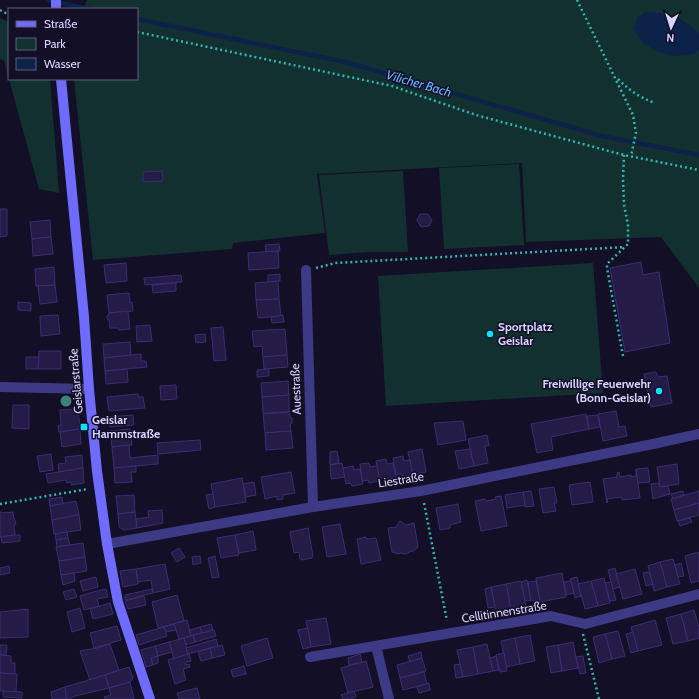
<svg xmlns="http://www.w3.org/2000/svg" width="699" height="699" font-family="Cabin,sans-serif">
	<rect width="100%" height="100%" fill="#130f26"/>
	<!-- green -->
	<g fill="#12302f">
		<path d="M87,0H699V288L661,237L526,242L522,163L317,174L325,233L233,243L232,249L93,260L74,79H137V9H83Z"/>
		<path d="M0,18L9,22V79L4,61L0,59Z"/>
		<path d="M9,79H50L59,193L39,189Z"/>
		<path d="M519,164L524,245L444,249L439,168Z"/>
		<path d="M403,171L408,252H369L329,255L319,175Z"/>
		<path d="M593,263L603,393L386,406L378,276Z"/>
	</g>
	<!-- water -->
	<path fill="#0c2248" d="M645,12C667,12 683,17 699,33V50L694,54L675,56L658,52L643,43L634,29L637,18Z"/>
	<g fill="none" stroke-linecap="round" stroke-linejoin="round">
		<!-- stream -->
		<g stroke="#0c2248" stroke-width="4.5">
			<path d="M48,0L89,9"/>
			<path d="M137,19L345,62L602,136L699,155"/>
		</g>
	</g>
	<!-- building -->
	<g fill="#241b47" stroke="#3b2d73">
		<path d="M162,171L163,181L143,182V172Z"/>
		<path d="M0,209H7V236L0,237Z"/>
		<path d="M420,214H428L432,220L429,226L421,227L417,220Z"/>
		<path d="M50,220L51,237L32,239L30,222Z"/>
		<path d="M51,237L53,254L33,256L32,239Z"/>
		<path d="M279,244L280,251L266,252L265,245Z"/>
		<path d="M278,251L279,268L249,270L248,253Z"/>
		<path d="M641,262L643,275L659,272L670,343L625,352L610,268Z"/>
		<path d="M126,263L127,281L106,283L104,265Z"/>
		<path d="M54,267L55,285L36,286L35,269Z"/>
		<path d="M280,274V281L268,282V275Z"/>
		<path d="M181,275L182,282L145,285L144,278Z"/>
		<path d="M278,281L279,299L256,300L255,283Z"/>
		<path d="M176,283V291L153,293L152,285Z"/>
		<path d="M55,285L57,302L40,304L38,286Z"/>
		<path d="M129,293L130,303L132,302L133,311L109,313L107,295Z"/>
		<path d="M279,299L281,316L258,318L256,300Z"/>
		<path d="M18,302L31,303V311L18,310Z"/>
		<path d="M128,311L130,329L119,330L118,328H110L109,320L107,319V316L109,314V313Z"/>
		<path d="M58,315L60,334L41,336L40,316Z"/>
		<path d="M283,315L284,322L272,323L271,317Z"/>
		<path d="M150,325L152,341L137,342L136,326Z"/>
		<path d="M223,327L226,360L214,361L211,328Z"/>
		<path d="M285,329L287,355L263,357L262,346L254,347L252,331Z"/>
		<path d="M205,334L206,342L196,343L195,335Z"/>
		<path d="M130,342L131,355L104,358L103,344Z"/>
		<path d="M39,351H61V369H38Z"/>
		<path d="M141,354V361H146L147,367L105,371L104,358Z"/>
		<path d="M287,355L288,367L264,369L263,357Z"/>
		<path d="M26,357H39L38,369H26Z"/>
		<path d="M127,369L128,382L106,384L105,371Z"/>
		<path d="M269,369V376L257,377V370Z"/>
		<path d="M656,372L658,377L667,376L672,403L651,407L644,374Z"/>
		<path d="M288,381L289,395L262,397L261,383Z"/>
		<path d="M176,385L177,399L161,400L160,386Z"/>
		<path d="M138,394V397H143L145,408L109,411L107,397Z"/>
		<path d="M289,395V412L263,413L262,397Z"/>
		<path d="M13,405H29V429L12,428Z"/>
		<path d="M78,409L80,429L59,432L58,426L61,425L60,410Z"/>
		<path d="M616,411L619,427L625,426L627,436L603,441L598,414Z"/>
		<path d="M289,412L290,417L292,418V423L290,425L291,431L265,433L263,414Z"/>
		<path d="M586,414L589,429L551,437L553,450L537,453L531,424Z"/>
		<path d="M133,415L134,425L110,427L109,417Z"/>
		<path d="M598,415L600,427L589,429L587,416Z"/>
		<path d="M463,421L466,440L438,445L434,423Z"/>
		<path d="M80,429L81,444L62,447L60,432Z"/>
		<path d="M130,429L132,445L112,447L110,431Z"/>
		<path d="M291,431L293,448L266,450L265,433Z"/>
		<path d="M487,435L489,446H485L488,463L474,466L468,439Z"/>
		<path d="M200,440L201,450L158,454L157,443Z"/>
		<path d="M129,445L130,458L158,455V464L114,468L112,447Z"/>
		<path d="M422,449L426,472L413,475L408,452Z"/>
		<path d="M470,449L474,466L459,469L455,451Z"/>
		<path d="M337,451L339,463L330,465V452Z"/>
		<path d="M51,454L53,470L40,472L37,456Z"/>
		<path d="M82,455L83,468L59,472L58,464L66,463L65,457Z"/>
		<path d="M403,456L404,461L410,460L413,475L402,477L401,474L396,475L393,458Z"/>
		<path d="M386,459L387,464L393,463L396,478L385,480V477L379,478L376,461Z"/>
		<path d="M342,463L345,477L331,479L330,465Z"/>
		<path d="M369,463L370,467L377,466L380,481L369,483L368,480L362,481L360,464Z"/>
		<path d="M677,464L679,484L660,487L657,467Z"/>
		<path d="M136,466V472H131L132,482L115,483L114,468Z"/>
		<path d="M353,466L354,470L360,469L363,484L352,486L351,483L346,484L343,468Z"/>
		<path d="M83,468L84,483L71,485V482L67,483L66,480L48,483L46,474Z"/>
		<path d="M648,468L650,482L638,483L636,469Z"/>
		<path d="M636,469L640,498L622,500V497L607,499L608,502L607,503L603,479L617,477V473L619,472L620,477L631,475V477L636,476Z"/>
		<path d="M291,472L295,493L283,495V499L277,500V496L265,499L261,477Z"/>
		<path d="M242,478L246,502L215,507L211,484Z"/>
		<path d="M254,482L256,495L246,497L243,484Z"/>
		<path d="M590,482L593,502L572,505L569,485Z"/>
		<path d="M659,483L660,487L668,486L670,494L653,499L651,484Z"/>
		<path d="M554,487L557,503H554L556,511L543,513L539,489Z"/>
		<path d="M531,491L534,506L525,507L523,492Z"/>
		<path d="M683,491L684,495L673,499L671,494Z"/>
		<path d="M699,491V503L674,510L671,499Z"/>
		<path d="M523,492L525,505L507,508L505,495Z"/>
		<path d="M213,494L215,507L209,509L206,495Z"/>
		<path d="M134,495L135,512L118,514L116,496Z"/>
		<path d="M501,496L507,526L481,531L475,501L485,499L486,501L496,499L495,497Z"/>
		<path d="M62,497L63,504L50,506L49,499Z"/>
		<path d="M76,501L79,515L52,520L50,506Z"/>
		<path d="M699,503V515L677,521L674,510Z"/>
		<path d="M458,504L461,522L450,525V528L440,530L436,508Z"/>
		<path d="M162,510L163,523L137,528L136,519L149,517L148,511Z"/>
		<path d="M0,512H2L3,513L13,512L14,519L15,520L16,524L14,525L15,535L0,537Z"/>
		<path d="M135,512L137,528L124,530L119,527L118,514Z"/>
		<path d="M79,515L81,530L54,534L52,520Z"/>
		<path d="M690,518L692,522L680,526L678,521Z"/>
		<path d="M400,521L406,525L414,523L418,547L412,552L411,551L406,554L400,553L399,554L392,552L388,528L396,527Z"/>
		<path d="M340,524L346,554L327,557L322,527Z"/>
		<path d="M308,528L313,556L312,558L302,560L300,559L299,552L294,553L290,532Z"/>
		<path d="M253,531L256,550L239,553L235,535Z"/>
		<path d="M67,532L68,538L56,540L55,534Z"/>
		<path d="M15,535H20V541L2,543L1,537Z"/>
		<path d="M235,535L239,555L221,558L217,538Z"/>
		<path d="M366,537L367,539L376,538L381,560L361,564L357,539Z"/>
		<path d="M68,538L70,545L57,547L56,540Z"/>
		<path d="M83,543L85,557L59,561L56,547Z"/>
		<path d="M179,548L185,557L177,562L171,553Z"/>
		<path d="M698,552L699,557V581L691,583L685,556Z"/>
		<path d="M200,556L201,563L193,565L192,557Z"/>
		<path d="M215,556L219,577L212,578L208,558Z"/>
		<path d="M85,557L87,571L61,575L59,561Z"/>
		<path d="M673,559L680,584L667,587L660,562Z"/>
		<path d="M660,562L667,587L654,591L648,566Z"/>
		<path d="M681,563L684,576L678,577L675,565Z"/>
		<path d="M165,564L170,589L153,593L151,580L138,582L136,569Z"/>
		<path d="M9,566L10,573L0,575V568Z"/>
		<path d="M615,568L620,587L613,589L608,570Z"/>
		<path d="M136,569L138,584L123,587L120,571Z"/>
		<path d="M635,569L642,594L623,599L616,574Z"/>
		<path d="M649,572L653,584L646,586L643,573Z"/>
		<path d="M74,573L75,581L63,585L61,575Z"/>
		<path d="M562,573L566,597L540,602L536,578Z"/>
		<path d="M96,577L98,587L83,591L80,581Z"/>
		<path d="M577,577L581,596L575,598L570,579Z"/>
		<path d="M604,578L610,603L598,606L591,581Z"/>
		<path d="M527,580L531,600L525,601L521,582Z"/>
		<path d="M521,581L526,607L511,610L506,584Z"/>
		<path d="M536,581L540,600L531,601L528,582Z"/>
		<path d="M571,581L574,593L566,595L564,582Z"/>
		<path d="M591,581L598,606L585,609L578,584Z"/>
		<path d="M611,582L616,600L610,601L605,583Z"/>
		<path d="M506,584L511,610L496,613L491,587Z"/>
		<path d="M491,587L495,607L488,608L485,589Z"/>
		<path d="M74,589L77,597L66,600L63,592Z"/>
		<path d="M106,589L108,597L97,599L99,606L84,610L80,596L93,592Z"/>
		<path d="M152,589L153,593L125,600V595Z"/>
		<path d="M177,595L184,621L158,628L152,602Z"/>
		<path d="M144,596L146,605L128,609L125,601Z"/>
		<path d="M110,603L113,614L93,619L90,609Z"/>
		<path d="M80,608L85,628L72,632L67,612Z"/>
		<path d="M28,609V637L0,638V612Z"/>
		<path d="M694,610L699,627V638L688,641L681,614Z"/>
		<path d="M681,614L688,641L673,644L666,618Z"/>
		<path d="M326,618L331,644L311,647L306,621Z"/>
		<path d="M187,620L191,636L179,639L174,624Z"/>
		<path d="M655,620L662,645L638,651L631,627Z"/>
		<path d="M174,624L176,630L166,632L164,627Z"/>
		<path d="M211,624L213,630L202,633L200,627Z"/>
		<path d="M117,626L121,640L94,648L90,633Z"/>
		<path d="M164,627L167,636L139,645L136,635Z"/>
		<path d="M200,627L202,633L191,636L190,630Z"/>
		<path d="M308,628L311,647L303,649L298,630Z"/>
		<path d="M214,630L216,636L195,642L193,635Z"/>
		<path d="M618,631L625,656L612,659L605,634Z"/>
		<path d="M633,632L638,651L631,653L626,634Z"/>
		<path d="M605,634L612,659L599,663L593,637Z"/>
		<path d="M193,635L195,642L185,645L184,638Z"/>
		<path d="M530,635L535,661L520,664L515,638Z"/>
		<path d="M184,638L188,654L174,659L169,642Z"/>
		<path d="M267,638L273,658L247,666L241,646Z"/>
		<path d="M515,638L520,664L506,667L501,641Z"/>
		<path d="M216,639L218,646L188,654L186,648Z"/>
		<path d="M169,642L172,652L158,656L155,646Z"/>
		<path d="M573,642L578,668L562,671L558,645Z"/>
		<path d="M110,644L119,670L90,680L80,651L97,648Z"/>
		<path d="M487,644L493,671L478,674L473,647Z"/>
		<path d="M0,645H7L6,655H0Z"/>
		<path d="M222,645L225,655L212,658L210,648Z"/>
		<path d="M558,645L562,671L551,673L546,647Z"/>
		<path d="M155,646L158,656L151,658L153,665L146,667L141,650Z"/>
		<path d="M473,647L478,674L463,677L457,650Z"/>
		<path d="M210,648L212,658L201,661L198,652Z"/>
		<path d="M421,652L422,658L410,662L408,656Z"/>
		<path d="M504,653L507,671L500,672L496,655Z"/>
		<path d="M189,654L191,661L186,662V665L189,664L190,667L183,669L186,680L175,684L168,660Z"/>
		<path d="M360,654L362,662L349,665L348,658Z"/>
		<path d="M0,655L11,656V663H15V674L0,673Z"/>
		<path d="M158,656V663L153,665L151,658Z"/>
		<path d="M496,656L499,670L493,671L490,658Z"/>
		<path d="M583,656L586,673L580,674L576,657Z"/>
		<path d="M422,658L426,671L400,678L397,665Z"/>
		<path d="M366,661L373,687L348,693L341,668Z"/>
		<path d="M460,664L463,677L456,678L454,665Z"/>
		<path d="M244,666L246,674L233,677L231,670Z"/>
		<path d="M129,667L133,678L130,682L109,688L105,675Z"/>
		<path d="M424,672L427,684L403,690L400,678Z"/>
		<path d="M0,673L17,674L16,692L0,691Z"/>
		<path d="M105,675L109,688L75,696L69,699H66L65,687Z"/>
		<path d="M130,682L134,699H105L104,697L111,695L109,688Z"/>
		<path d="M429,683L430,690L419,693L417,687Z"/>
		<path d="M65,687L66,699H52L51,692Z"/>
		<path d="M197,688L200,699H179L177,693Z"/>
		<path d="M3,691L22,692V698L3,697Z"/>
		<path d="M354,691L356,697L350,699H343L341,695Z"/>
	</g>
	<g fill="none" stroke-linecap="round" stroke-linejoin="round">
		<!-- path -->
		<g stroke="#2fb8b0" stroke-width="2.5" stroke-dasharray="2 3" stroke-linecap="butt">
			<path d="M577,0L633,115L636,133L631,156"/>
			<path d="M0,10L9,15"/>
			<path d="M137,32L392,86L476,115L605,150L624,155L699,170"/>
			<path d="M618,79C630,91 639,97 655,103"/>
			<path d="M316,268L335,263L625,247"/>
			<path d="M623,356L607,268V264L628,244V225L624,205L623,179L624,155"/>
			<path d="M424,503L447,621"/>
			<path d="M0,504L88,489"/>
			<path d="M583,634L599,699"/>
		</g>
		<!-- street -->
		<g stroke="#3d3a85" stroke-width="10">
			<path d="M306,270L313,507"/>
			<path d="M0,387L89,389"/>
			<path d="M107,544L313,507L421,491L653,444L699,434"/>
			<path d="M376,646L389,699"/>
			<path d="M310,657L551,616L585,624L699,594"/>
		</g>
		<!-- secondary -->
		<g stroke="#6f6bff" stroke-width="10">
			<path d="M56,0V9"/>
			<path d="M61,79L84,317L89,389L97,471L107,544L118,602L150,699"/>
		</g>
	</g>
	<!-- trees -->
	<circle fill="#3d827b" cx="66" cy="401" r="5.5"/>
	<!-- markers -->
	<g fill="#00e5ff" stroke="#130f26" stroke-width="1.5">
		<circle cx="490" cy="334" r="4"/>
		<circle cx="659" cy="391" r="4"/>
		<rect x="80" y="423" width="8" height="8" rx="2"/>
	</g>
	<g text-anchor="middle" stroke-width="3" stroke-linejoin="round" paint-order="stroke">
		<!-- poi labels -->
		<g font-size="12" font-weight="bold" fill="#d9d4ff" stroke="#130f26" text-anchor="start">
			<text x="498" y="331">Sportplatz<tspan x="498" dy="14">Geislar</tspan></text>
			<text x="651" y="388" text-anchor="end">Freiwillige Feuerwehr<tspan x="651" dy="14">(Bonn-Geislar)</tspan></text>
			<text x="92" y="424">Geislar<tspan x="92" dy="14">Hammstraße</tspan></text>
		</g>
		<!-- street labels -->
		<g font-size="12" fill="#d9d4ff" stroke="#130f26">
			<text transform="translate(76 381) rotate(-95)" y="4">Geislarstraße</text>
			<text transform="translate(296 389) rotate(-92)" y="4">Auestraße</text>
			<text transform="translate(401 480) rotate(-9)" y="4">Liestraße</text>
			<text transform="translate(504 612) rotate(-9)" y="4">Cellitinnenstraße</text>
		</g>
		<!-- water labels -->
		<g font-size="13" font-style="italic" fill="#62b6ff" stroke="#130f26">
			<text transform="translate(419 83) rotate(16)" y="5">Vilicher Bach</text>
		</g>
	</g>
	<!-- legend -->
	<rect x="8" y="8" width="130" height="72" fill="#130f26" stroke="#625e7d"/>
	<rect x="16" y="21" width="20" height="6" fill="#6f6bff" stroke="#625e7d"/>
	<text x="44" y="28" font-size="12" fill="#d9d4ff">Straße</text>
	<rect x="16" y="38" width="20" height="12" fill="#12302f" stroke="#625e7d"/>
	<text x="44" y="48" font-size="12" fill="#d9d4ff">Park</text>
	<rect x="16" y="58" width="20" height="12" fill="#0c2248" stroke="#625e7d"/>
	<text x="44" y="68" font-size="12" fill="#d9d4ff">Wasser</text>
	<!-- north arrow -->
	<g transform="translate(671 28) rotate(184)" stroke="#130f26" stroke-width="3" paint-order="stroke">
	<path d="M0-3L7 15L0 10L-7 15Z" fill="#d9d4ff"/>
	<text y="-6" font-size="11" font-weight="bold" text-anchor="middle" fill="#d9d4ff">N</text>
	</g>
</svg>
